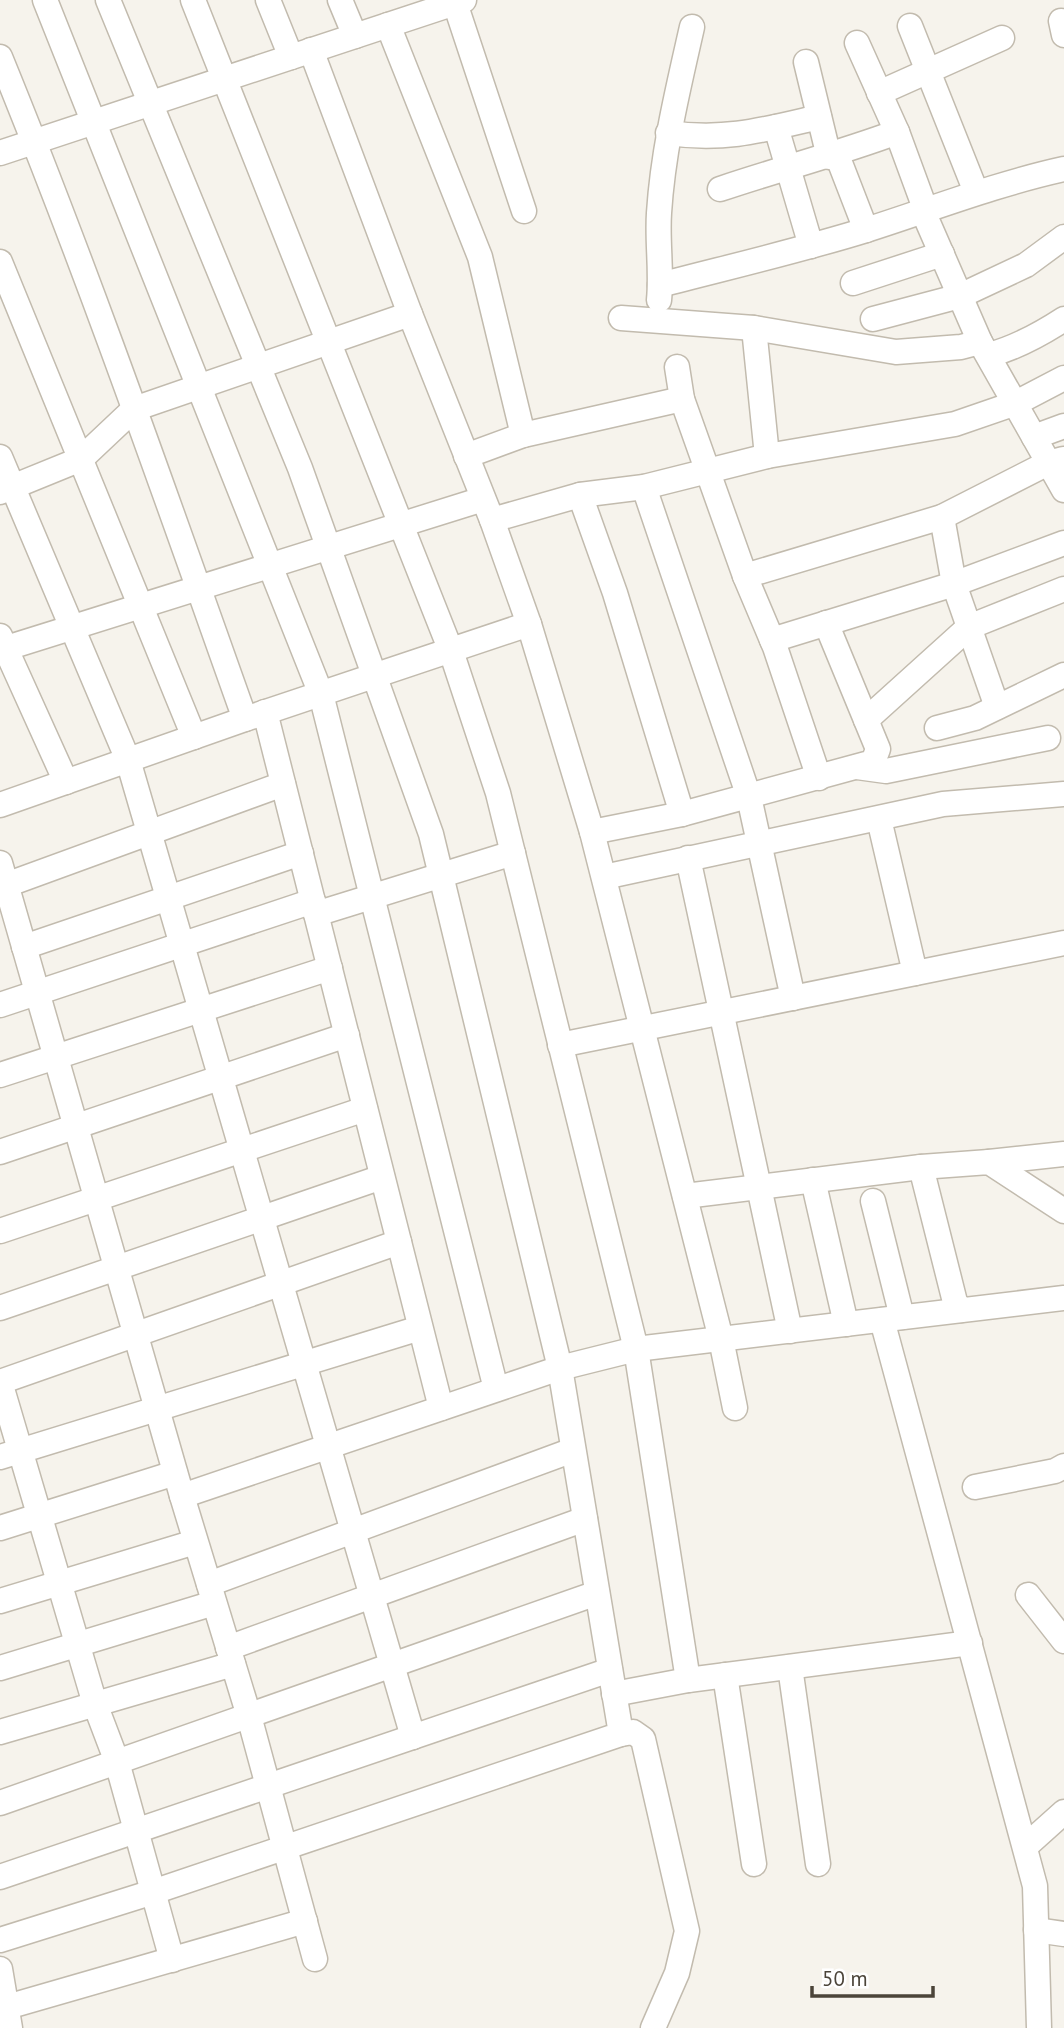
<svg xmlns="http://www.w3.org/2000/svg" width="1064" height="2028" font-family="'PT Sans',sans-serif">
	<rect width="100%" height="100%" fill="#f6f3ec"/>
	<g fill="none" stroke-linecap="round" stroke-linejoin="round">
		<!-- minor casing -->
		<g stroke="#c2bbae" stroke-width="27">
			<g id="minor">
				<path d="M45,0L321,694L496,1389"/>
				<path d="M193,0L451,651L498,793L636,1349L688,1680"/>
				<path d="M268,0L291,57"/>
				<path d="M340,0L355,36"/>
				<path d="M455,3L524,211"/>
				<path d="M1061,21L1064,35"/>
				<path d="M388,25L480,257L523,435"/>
				<path d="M910,26L976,192"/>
				<path d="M857,43L897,132L926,211V218L980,342L1064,490"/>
				<path d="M311,50L410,314L492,520L529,624L592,832L721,1339L735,1408"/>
				<path d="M0,57C89,275 166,497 245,719"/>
				<path d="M806,62L829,157"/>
				<path d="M879,93L1002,38"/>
				<path d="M776,127L811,246"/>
				<path d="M668,133C726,141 763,130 819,117"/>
				<path d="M0,153L464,0"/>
				<path d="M837,155L866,230"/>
				<path d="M720,189C779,169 838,154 897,132"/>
				<path d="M0,262L194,737"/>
				<path d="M853,283L942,254"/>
				<path d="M660,285C729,267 798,251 866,230C932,209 996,184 1064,169"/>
				<path d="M659,300C662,271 657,242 659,213C663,150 678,89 692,27"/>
				<path d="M621,318L754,328L896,352L961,347L980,342"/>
				<path d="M873,319L960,296L1026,265L1064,237"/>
				<path d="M754,328L767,456"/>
				<path d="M989,355C1015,348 1041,334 1064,319"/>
				<path d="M677,367L682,399L745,576L775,647L819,778"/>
				<path d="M1034,437L1064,426"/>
				<path d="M466,456L523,435L682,399"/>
				<path d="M0,457L128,760L413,1737"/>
				<path d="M644,487L749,797L793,998"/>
				<path d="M0,492L81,459L134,409L410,314"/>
				<path d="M580,495L615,593L682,814"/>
				<path d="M942,517L954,584L997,707"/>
				<path d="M492,520L580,495L644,487L767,456L955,424L1016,403L1064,378"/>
				<path d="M745,576L942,517L1048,463L1063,459"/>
				<path d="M0,636L66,782"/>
				<path d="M772,640L954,584L1064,543"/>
				<path d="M0,650L483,499"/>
				<path d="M265,712L441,1408"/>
				<path d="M866,720L969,627L1064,589"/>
				<path d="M937,728L975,718L1064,675"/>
				<path d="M857,767L886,771L1048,738"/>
				<path d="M0,805L245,719L529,624"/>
				<path d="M879,819L915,973"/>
				<path d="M592,832L682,814L873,762L878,749L826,623"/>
				<path d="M688,858L790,1331"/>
				<path d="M0,863L182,1496L249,1716L315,1959"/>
				<path d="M604,877L943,804L1064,794"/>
				<path d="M6,885L283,784"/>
				<path d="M316,914L513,853"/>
				<path d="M24,947L301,853"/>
				<path d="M0,1005L313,901"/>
				<path d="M560,1045L1064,943"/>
				<path d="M0,1075L330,968"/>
				<path d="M0,1152L347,1035"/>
				<path d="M989,1162L1064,1154"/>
				<path d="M921,1167L955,1302L961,1310"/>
				<path d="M813,1180L846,1324"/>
				<path d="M685,1196L921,1167L989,1162L1064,1211"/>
				<path d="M873,1201L902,1317"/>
				<path d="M0,1231L365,1109"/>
				<path d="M0,1308L382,1177"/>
				<path d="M882,1320L1035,1886L1039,2028"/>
				<path d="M0,1382L95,1704L117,1762L172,1960"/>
				<path d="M0,1382L399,1242"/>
				<path d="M0,1457L420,1328"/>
				<path d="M975,1487L1055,1471L1064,1466"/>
				<path d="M182,1496L560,1368L636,1349L1064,1298"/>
				<path d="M0,1528L175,1473"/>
				<path d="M209,1584L573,1450"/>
				<path d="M1028,1595L1064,1641"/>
				<path d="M0,1601L195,1542"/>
				<path d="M228,1648L585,1519"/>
				<path d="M790,1667L818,1864"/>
				<path d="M0,1668L214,1603"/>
				<path d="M725,1675L754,1864"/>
				<path d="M614,1694L688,1680L970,1643"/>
				<path d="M0,1732L233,1664"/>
				<path d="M621,1734L633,1732L643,1739L687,1931L677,1973L653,2028"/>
				<path d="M0,1803L597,1593"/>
				<path d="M1026,1846L1064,1812"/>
				<path d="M0,1877L610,1670"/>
				<path d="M1036,1930L1064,1934"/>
				<path d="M0,1940L153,1892L621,1734L560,1368L431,834L300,468L108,0"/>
				<path d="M0,1969L10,2028"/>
				<path d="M7,2007L305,1921"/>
			</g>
		</g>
		<!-- minor -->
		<use href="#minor" stroke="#fff" stroke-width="24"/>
	</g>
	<!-- scale -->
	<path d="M812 1986v10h121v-10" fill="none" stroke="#4b4439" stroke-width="3.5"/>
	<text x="822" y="1986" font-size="21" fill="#4b4439" stroke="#ffffff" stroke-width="5" paint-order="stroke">50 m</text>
</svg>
